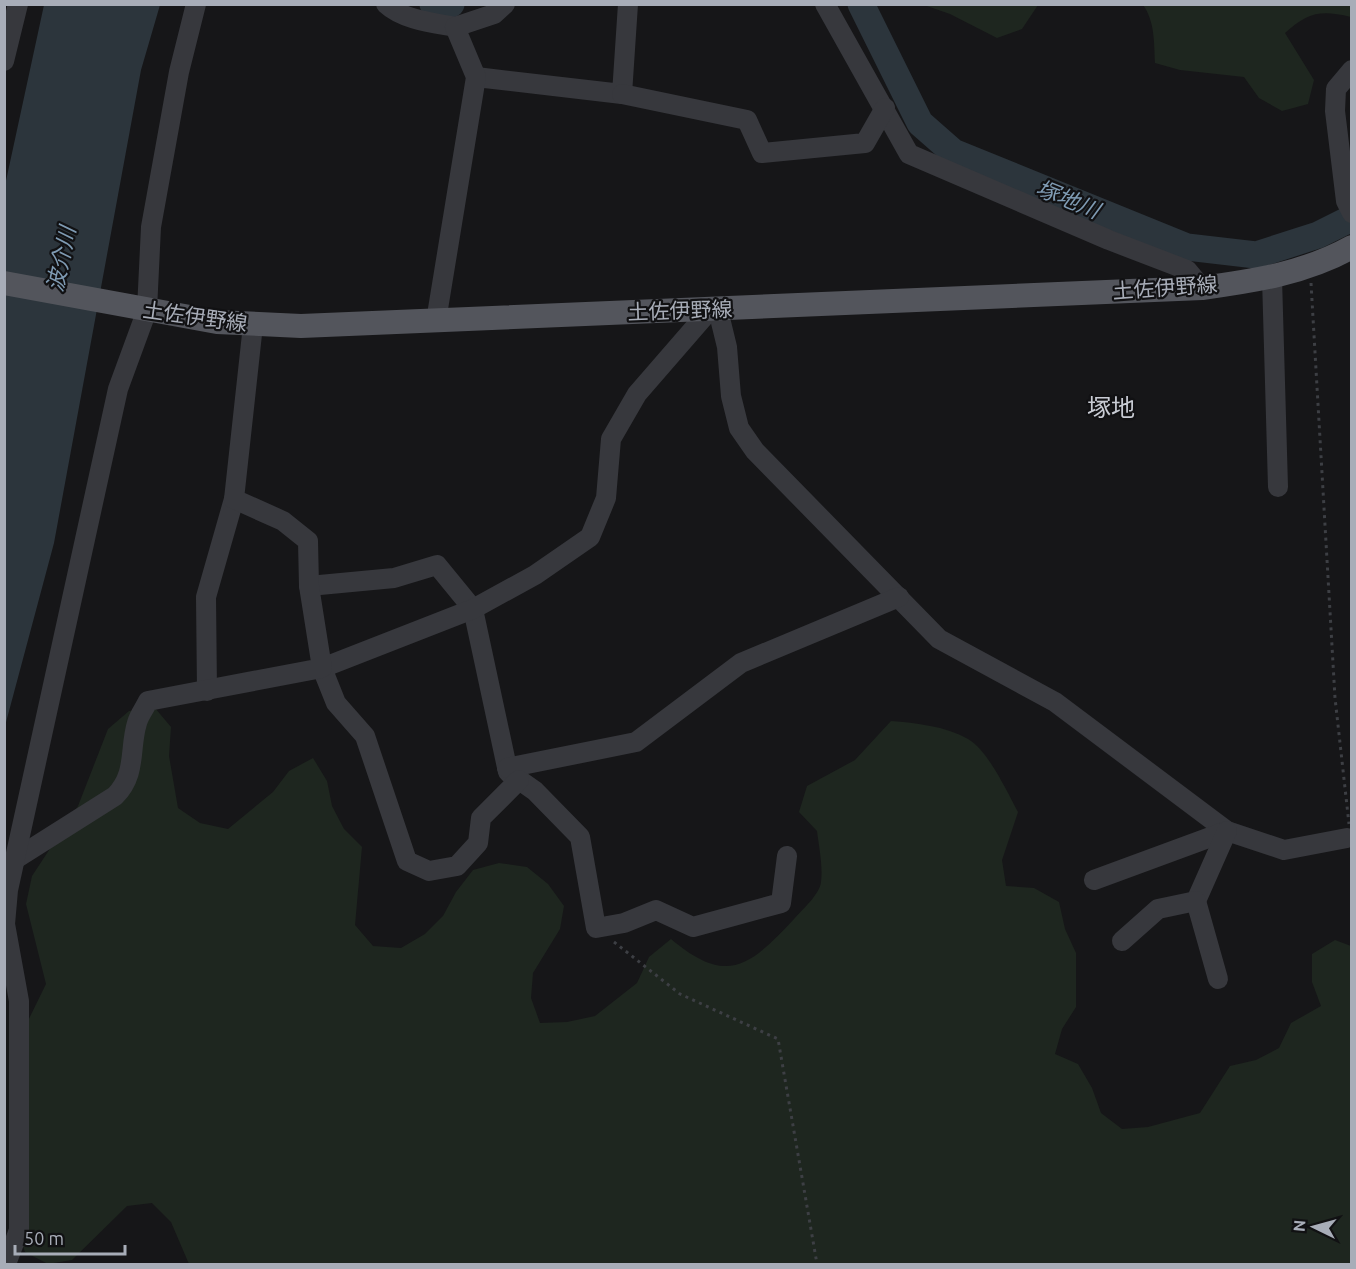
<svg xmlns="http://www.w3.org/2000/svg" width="1356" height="1269" font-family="Ubuntu,'Noto Sans JP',sans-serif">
	<rect width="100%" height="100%" fill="#161618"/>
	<!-- green -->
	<g fill="#1e261f">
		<path d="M924,5H1038L1022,29L997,38L950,14Z"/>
		<path d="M1143,5H1351V17C1320,10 1309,12 1285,33L1314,80L1308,104L1282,111L1259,98L1244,77L1180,70L1155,63C1154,44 1155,21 1143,5Z"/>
		<path d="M155,708L171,727L169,756L178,808L200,823L228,829L273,792L289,771L313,758L327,781L332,806L344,829L362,847L355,925L373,946L401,948L425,934L443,916L456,892L473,870L499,863L527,867L548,884L564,906L560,929L533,973L531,998L540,1023L567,1022L595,1016L637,983L649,957L671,939C727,986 749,967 794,919C802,910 820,894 821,882C823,866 819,847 817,831L799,812L807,786L855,760L891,721C916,723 945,726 968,739C988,750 1007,792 1018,812L1002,860L1006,886L1034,888L1059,902L1065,929L1076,953V1007L1062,1029L1055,1054L1078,1064L1092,1088L1101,1113L1122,1129L1148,1127L1200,1113L1230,1066L1256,1060L1279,1048L1291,1023L1321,1006L1312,982V954L1335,940L1351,946V1264H189L171,1222L152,1203L127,1206L72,1260L48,1264L25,1252L16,1227L22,1033L46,984L26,904L32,876L78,806L108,729L129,711Z"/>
	</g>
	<!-- water -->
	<path fill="#2c353c" d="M44,5H160L141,70L54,543L5,726L4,190Z"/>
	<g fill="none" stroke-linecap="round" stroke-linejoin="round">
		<!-- river -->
		<g stroke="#2c353c" stroke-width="27">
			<path d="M433,4H451"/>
			<path d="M861,4L920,123L953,152L1187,247L1256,255L1318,235L1352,218"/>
		</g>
		<!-- path -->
		<g stroke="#3d3f44" stroke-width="3" stroke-dasharray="3 4.5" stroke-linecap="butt">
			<path d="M1311,283L1335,698L1349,824"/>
			<path d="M614,942L680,994L778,1039L817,1264"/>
		</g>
		<!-- minor -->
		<g stroke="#37383d" stroke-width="20">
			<path d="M386,4C403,20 434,23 455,27"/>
			<path d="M825,4L909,154L1109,240L1187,270L1202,288"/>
			<path d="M4,61L18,4"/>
			<path d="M1352,70L1336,89L1335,111L1346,201L1352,213"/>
			<path d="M476,77L622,94L628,4"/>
			<path d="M622,94L747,120L762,153L865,143L885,108"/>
			<path d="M1272,278L1278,487"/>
			<path d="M718,310L727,347L731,396L739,428L755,451L939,639L1055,702L1227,831L1284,850L1347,838"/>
			<path d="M436,321L476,77L455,27L494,14L505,4"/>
			<path d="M309,586L394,578L437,565L473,609L508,772L535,791L580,837L596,928L624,923L656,910L693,927L781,903L787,856"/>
			<path d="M207,691L206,597L234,499"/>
			<path d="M507,768L636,742L741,663L899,597"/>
			<path d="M519,780L481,818L478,843L457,866L429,871L407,861L365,736L336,703L322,668L473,609L535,575L590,537L606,498L611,439L637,394L709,311"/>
			<path d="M17,858L115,796C137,774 129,749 137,723C139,715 145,708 148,701L322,668L309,586L308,541L283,521L234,499L253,325"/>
			<path d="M1094,880L1227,831"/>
			<path d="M1196,901L1227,831"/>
			<path d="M1122,941L1158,909L1196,901L1218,979"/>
			<path d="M6,1264L19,1230V1001L5,924L8,890L118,389L147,310L151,227L179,72L196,4"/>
		</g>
		<!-- major -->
		<path stroke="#53555c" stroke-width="24" d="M4,283L217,322L301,326L1202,288C1255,281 1305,273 1352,247"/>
	</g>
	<g text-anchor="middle" stroke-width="4.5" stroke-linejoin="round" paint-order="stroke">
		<!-- street labels -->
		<g font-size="21" fill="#a8adb8" stroke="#111113">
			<text transform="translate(1165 288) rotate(-4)" y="7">土佐伊野線</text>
			<text transform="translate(680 311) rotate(-2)" y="7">土佐伊野線</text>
			<text transform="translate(195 317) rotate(8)" y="7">土佐伊野線</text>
		</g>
		<!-- water labels -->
		<g font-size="22" font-style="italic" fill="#7f9bb3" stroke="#111113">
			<text transform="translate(1068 199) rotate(22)" y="8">塚地川</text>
			<text transform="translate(61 259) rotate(-78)" y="8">波介川</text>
		</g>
		<!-- quarter labels -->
		<g font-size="24" fill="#c9ccd4" stroke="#111113">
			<text x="1111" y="416">塚地</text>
		</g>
	</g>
	<!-- border -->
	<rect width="1356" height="1269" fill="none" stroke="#a8adb8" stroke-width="12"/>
	<!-- north arrow -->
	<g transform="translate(1314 1227) rotate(275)" stroke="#111113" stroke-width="4.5" paint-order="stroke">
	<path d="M0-4.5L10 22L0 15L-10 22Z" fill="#a8adb8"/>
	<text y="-9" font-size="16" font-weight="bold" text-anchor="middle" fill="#a8adb8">N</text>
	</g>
	<!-- scale -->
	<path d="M15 1245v9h110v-9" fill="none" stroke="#a8adb8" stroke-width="3"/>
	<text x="24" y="1245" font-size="18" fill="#a8adb8" stroke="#111113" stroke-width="4.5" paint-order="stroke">50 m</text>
</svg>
